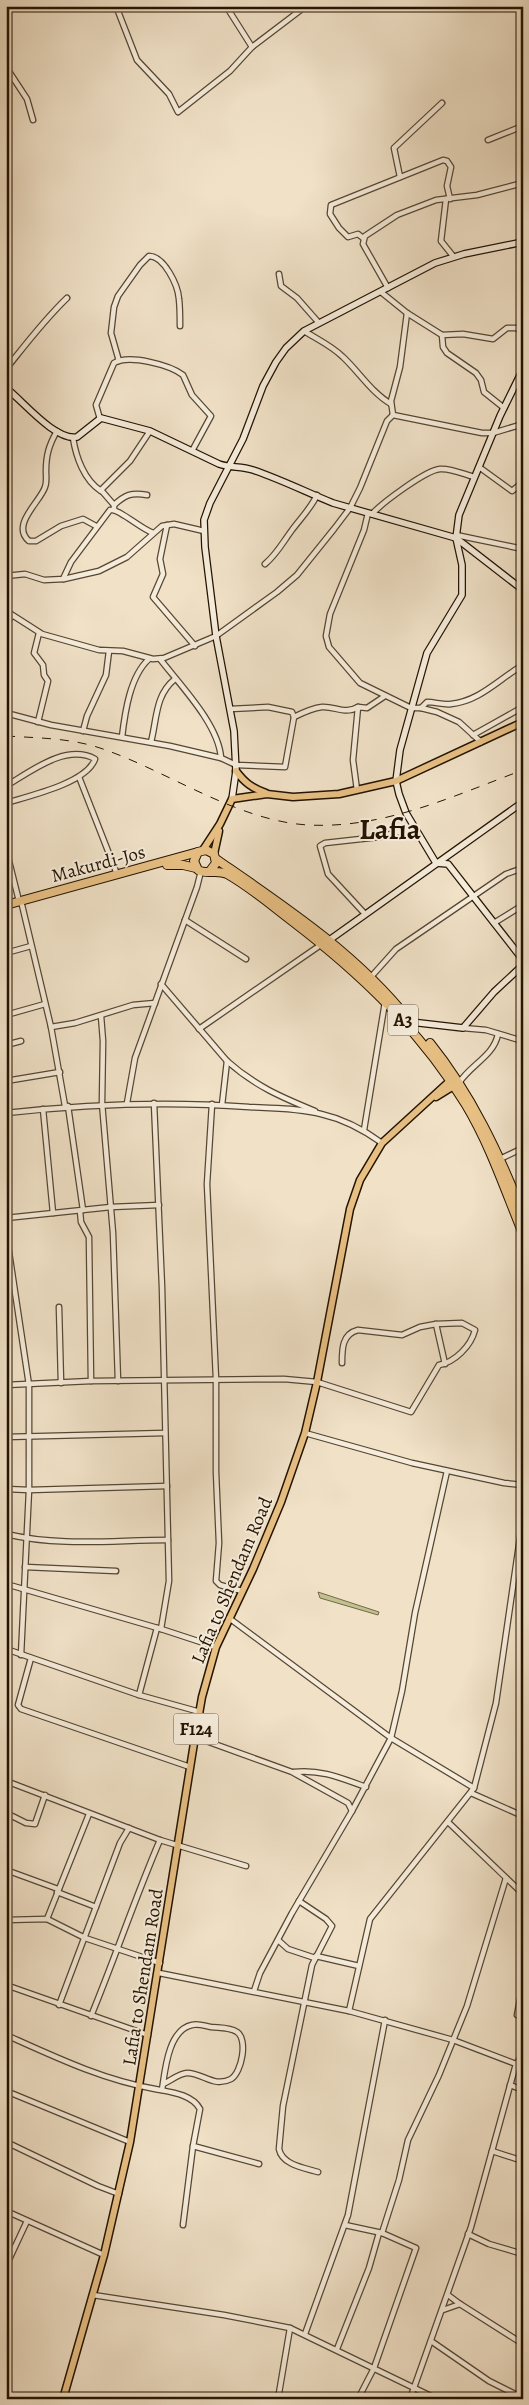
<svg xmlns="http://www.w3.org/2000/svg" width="529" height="2405" font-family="Alegreya,serif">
	<rect width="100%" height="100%" fill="#f0e1c7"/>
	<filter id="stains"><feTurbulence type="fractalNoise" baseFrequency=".004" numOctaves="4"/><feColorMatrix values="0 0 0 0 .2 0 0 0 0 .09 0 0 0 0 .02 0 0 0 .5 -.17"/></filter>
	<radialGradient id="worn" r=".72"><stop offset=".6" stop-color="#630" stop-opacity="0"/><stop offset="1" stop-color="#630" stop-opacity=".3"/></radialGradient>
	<!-- green -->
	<path fill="#c2c190" stroke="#726a48" d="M318,1592L379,1612L378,1615L320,1598Z"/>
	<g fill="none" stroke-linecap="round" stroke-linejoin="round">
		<!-- street casing -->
		<g stroke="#564632" stroke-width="7">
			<g id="street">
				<path d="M116,6L137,60L169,94L178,112L230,71L252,47L306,6"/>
				<path d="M226,6L252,47"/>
				<path d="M6,67L27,99L33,120"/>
				<path d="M488,140L523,126"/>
				<path d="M400,177L394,148L442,103"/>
				<path d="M446,199L441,241L453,256"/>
				<path d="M363,238L358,234L348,237L339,228L330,214L331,205L443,160L447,161L451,167L447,186L450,199"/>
				<path d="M279,274L281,286L297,298L319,323"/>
				<path d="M388,288L363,244L365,236L397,215L436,200L477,195L523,183"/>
				<path d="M381,292L407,313L442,335L463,334L493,339L507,328H517L523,334"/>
				<path d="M304,331C317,339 332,346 343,357C359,372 372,393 391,404"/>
				<path d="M442,335L443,347L447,353L476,373L481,380L484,392L504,408"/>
				<path d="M119,361L111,333L114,307L118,296L140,265L149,256C164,256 178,285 179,299C180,308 180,317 180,326"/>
				<path d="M6,369C26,344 44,320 67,298"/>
				<path d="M393,415L391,401L400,367L407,313"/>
				<path d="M100,419L96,405L114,363C129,354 170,365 183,375L192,395L211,416L192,451"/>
				<path d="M57,431C49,445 46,455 46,471C46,476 47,482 45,487C41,501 10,525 29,541H36L61,526L83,519L96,526"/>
				<path d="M73,438C76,457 84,480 101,491"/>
				<path d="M479,467L512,491L523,482"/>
				<path d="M114,505C125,495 131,492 147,495"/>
				<path d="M114,509V505L101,490L130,461L150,431"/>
				<path d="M368,513L364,530L330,614L326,636L329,647L360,683L411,708H421L437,712L459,722L481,742"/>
				<path d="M372,514C382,503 426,470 440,469C451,468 463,474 474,477"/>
				<path d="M167,525L160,559L163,574L153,597L195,646"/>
				<path d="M456,535L523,549"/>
				<path d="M265,564C277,554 283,542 292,530C301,518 311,508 317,495"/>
				<path d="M6,576L25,574L44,580L64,579L99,571L127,557L162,526L174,524L204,531"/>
				<path d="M63,579L71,562L110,510C118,508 141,529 153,533"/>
				<path d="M6,611L42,634L99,650L123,651L153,659L164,658L216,636L277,592L297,575L334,529L350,508L360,488L387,421L393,415L482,433H493L523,424"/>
				<path d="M6,624L12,616"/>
				<path d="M160,659C181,686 219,725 221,758"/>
				<path d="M421,708L427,702C435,702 443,705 451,704C480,701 499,679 523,665"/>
				<path d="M230,709L268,707L292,712L294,717C302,713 313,708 322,707C335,706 345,715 358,707"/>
				<path d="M6,713L51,725L170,746L221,758L236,765L285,767L294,717"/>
				<path d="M38,722L48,681L44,675L43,665L34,653L39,633"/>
				<path d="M83,731L87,716L106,675L109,651"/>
				<path d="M473,735L523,707"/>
				<path d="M122,737C125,712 130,676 149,659"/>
				<path d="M151,742C157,719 155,695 175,679"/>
				<path d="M79,777L117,874"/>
				<path d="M6,786C30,772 66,743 95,759C87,783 29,796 6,803"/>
				<path d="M357,790L353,760L358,707L367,708L385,696"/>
				<path d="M6,849L19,901"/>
				<path d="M22,905L51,1027L65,1106"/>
				<path d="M365,914L328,874L320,846L325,843L379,837L415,828"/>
				<path d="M185,920L246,959"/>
				<path d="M494,923L523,905"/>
				<path d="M6,953L31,946"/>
				<path d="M370,978L396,949L506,874L523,868"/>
				<path d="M161,984L227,1061C255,1086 281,1097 315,1111"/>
				<path d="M6,1015L45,1004"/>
				<path d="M101,1016L103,1041L102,1103L113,1233L118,1381"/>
				<path d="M51,1027L75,1023L133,1005L155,1003"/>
				<path d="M463,1028L486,1030L523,1041"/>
				<path d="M199,1029L322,944"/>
				<path d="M6,1045L21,1041"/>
				<path d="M6,1081L60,1072"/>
				<path d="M459,1083C470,1065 494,1056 498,1034"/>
				<path d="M127,1103L135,1058L197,887L201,871"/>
				<path d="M154,1103L162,1287L169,1581L161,1629"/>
				<path d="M212,1104L207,1184L216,1379V1472L219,1543L216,1581L220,1585L242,1591"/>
				<path d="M222,1105L227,1061"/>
				<path d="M68,1106L83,1210"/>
				<path d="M43,1109L53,1213"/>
				<path d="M6,1113C88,1104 167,1101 249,1107C272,1108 298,1108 321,1114C343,1119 364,1130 382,1143"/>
				<path d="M364,1130L385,1002"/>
				<path d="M500,1159L523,1148"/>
				<path d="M80,1211L81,1222L89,1237L91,1381"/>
				<path d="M6,1218L111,1207L159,1205"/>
				<path d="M6,1232L29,1385V1490L21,1655"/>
				<path d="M59,1307L61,1383"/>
				<path d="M436,1324L445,1364"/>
				<path d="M6,1385L91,1381L284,1379L317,1382L411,1412L439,1365C455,1362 471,1346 475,1330L462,1323L436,1324L420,1327L402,1335L358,1330C342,1334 342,1349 342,1363"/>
				<path d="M305,1433L412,1463L504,1483L523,1485"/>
				<path d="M6,1437L165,1433"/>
				<path d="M6,1489L29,1490L167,1486"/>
				<path d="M6,1534C61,1547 113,1540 168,1540"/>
				<path d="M25,1567L116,1571"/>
				<path d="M6,1584L161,1629L216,1647"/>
				<path d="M229,1618L391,1738L474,1788"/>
				<path d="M6,1649L139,1695L200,1712"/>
				<path d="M31,1658L18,1705L21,1709L190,1767"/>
				<path d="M139,1695L157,1628"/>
				<path d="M195,1737L292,1772L348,1803L352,1811"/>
				<path d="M294,1772C320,1769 341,1778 366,1787"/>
				<path d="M6,1781L160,1840L246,1866"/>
				<path d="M471,1793L523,1816"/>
				<path d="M6,1813L26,1823L35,1824L45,1795"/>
				<path d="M448,1822L523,1894"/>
				<path d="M6,1870L58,1889"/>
				<path d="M57,1892L96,1907"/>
				<path d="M299,1901L326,1919L332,1926L312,1965L283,2106L279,2149C282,2165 305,2168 318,2172"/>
				<path d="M47,1919L89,1814"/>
				<path d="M6,1920L47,1919L85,1938L160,1963"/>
				<path d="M278,1940L288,1949L315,1958"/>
				<path d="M316,1956L359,1966"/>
				<path d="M159,1973L349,2011L453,2040L516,2064L471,2227L410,2399"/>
				<path d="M6,1985L148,2035"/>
				<path d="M254,1991L260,1973L292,1913L352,1811L391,1738L402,1691L415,1613L447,1471"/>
				<path d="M59,2005L120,1843L129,1828"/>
				<path d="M349,2011L370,1919L474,1788L496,1703L523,1517"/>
				<path d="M517,2015L523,1984"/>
				<path d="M91,2016C115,1958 135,1898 160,1840"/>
				<path d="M6,2035C55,2057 103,2080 155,2089C170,2092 192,2094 200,2109L193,2146L259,2164"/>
				<path d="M516,2064L523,2055"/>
				<path d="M510,2085L523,2090"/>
				<path d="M162,2090C165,2071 168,2030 192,2025C198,2023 205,2026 211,2027C219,2028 230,2027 237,2032C248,2039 242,2072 231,2079C214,2088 203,2073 187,2073C180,2073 170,2081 163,2084"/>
				<path d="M6,2091L130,2142"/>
				<path d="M6,2142L98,2186L119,2194"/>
				<path d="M492,2151L523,2161"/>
				<path d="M6,2211L104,2255"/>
				<path d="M183,2225L193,2146"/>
				<path d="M345,2225L382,2233L416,2248L374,2368L358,2399"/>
				<path d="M382,2233L399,2180L408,2140L439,2075L467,2006L506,1878"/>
				<path d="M468,2234L489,2244L523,2254"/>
				<path d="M6,2266L27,2221"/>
				<path d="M93,2295L224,2315L290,2328L437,2399"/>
				<path d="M448,2295L460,2304L523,2344"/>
				<path d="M443,2310L460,2304"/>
				<path d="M305,2334L348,2215L385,2020"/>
				<path d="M431,2341L489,2381L523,2398"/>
				<path d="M337,2349L369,2268L379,2233"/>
				<path d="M278,2399L290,2328"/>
			</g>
		</g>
		<!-- secondary casing -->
		<g stroke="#231301" stroke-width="8">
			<g id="secondary">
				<path d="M523,369L500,416L459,515L456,538L462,565V595L427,653L400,750L396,781L399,794L406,813L436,863L448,864L523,960"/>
				<path d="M6,388C23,401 55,441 77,437L101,418L150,431L219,464C230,468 241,466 253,470C280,479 306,492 333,503L456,538L523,590"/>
				<path d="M232,799L236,771L234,731L216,636L205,547L204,520L210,503L243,439L263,386L276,362L286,348L304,331L435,263L464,254L523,242"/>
				<path d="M328,941L523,802"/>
				<path d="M411,1022L463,1028L494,992L523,965"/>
			</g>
		</g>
		<!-- primary casing -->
		<g stroke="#231301" stroke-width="9">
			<g id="primary">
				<path d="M236,771C245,783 252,788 266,793"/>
				<path d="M203,850L220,824L232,799L267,794L293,797L339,794L396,781L523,722"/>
				<path d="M214,854L219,831"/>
				<path d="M436,1097L457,1084"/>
				<path d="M63,2399L104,2255L130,2142L195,1737L202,1697L216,1647L253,1569L281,1502L305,1433L317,1382L350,1209L360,1180L382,1143L453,1078"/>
			</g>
		</g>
		<!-- highway casing -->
		<g stroke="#231301" stroke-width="10">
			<g id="highway">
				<path d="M216,859C284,906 357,954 409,1020"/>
				<path d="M167,865H183L196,868"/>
				<path d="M210,871L216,863L214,854L206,850L198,852L194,861L198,870C207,875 217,869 227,874C250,887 271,905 292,921C360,973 421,1031 466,1105C490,1145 505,1190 523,1234"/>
				<path d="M6,905L198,852"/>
				<path d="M430,1043C471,1094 499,1153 523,1214"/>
			</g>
		</g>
		<!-- street -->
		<use href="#street" stroke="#f5ecdb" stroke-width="4.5"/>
		<!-- secondary -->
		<use href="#secondary" stroke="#f5ecdb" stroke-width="5.5"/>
		<!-- primary -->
		<use href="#primary" stroke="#e8c084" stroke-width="6"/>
		<!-- highway -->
		<use href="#highway" stroke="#e8c084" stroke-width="8"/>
		<!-- rail -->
		<path stroke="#231301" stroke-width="1" stroke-dasharray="9 9" stroke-linecap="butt" d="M6,736C38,738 70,738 100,748C166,770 237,821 308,825C384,829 453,796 523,770"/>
	</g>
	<g text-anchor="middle" stroke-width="4" stroke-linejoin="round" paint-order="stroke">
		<!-- shield labels -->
		<g fill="#f5ecdb" stroke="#625442" stroke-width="1">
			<rect x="388" y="1004.5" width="30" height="31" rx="4"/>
			<rect x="173.5" y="1713.5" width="45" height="31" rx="4"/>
		</g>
		<g font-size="18" font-weight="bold" fill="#231301">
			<text x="403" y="1026">A3</text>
			<text x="196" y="1735">F124</text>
		</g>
		<!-- street labels -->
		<g font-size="19" fill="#231301" stroke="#f5ecdb">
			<text transform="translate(98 863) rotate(-15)" y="7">Makurdi-Jos</text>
			<text transform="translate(231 1580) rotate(-67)" y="7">Lafia to Shendam Road</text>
			<text transform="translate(142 1977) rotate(-81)" y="7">Lafia to Shendam Road</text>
		</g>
		<!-- town labels -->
		<g font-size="29" font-weight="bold" fill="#231301" stroke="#f5ecdb">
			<text x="390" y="839">Lafia</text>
		</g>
	</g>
	<!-- margin -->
	<rect width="529" height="2405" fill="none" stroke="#f0e1c7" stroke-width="25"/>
	<rect x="8" y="8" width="514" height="2390" fill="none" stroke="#231301" stroke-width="2.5"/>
	<rect x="12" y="12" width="504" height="2380" fill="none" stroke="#231301"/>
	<rect width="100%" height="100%" filter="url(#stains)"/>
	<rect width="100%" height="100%" fill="url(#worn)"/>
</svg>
